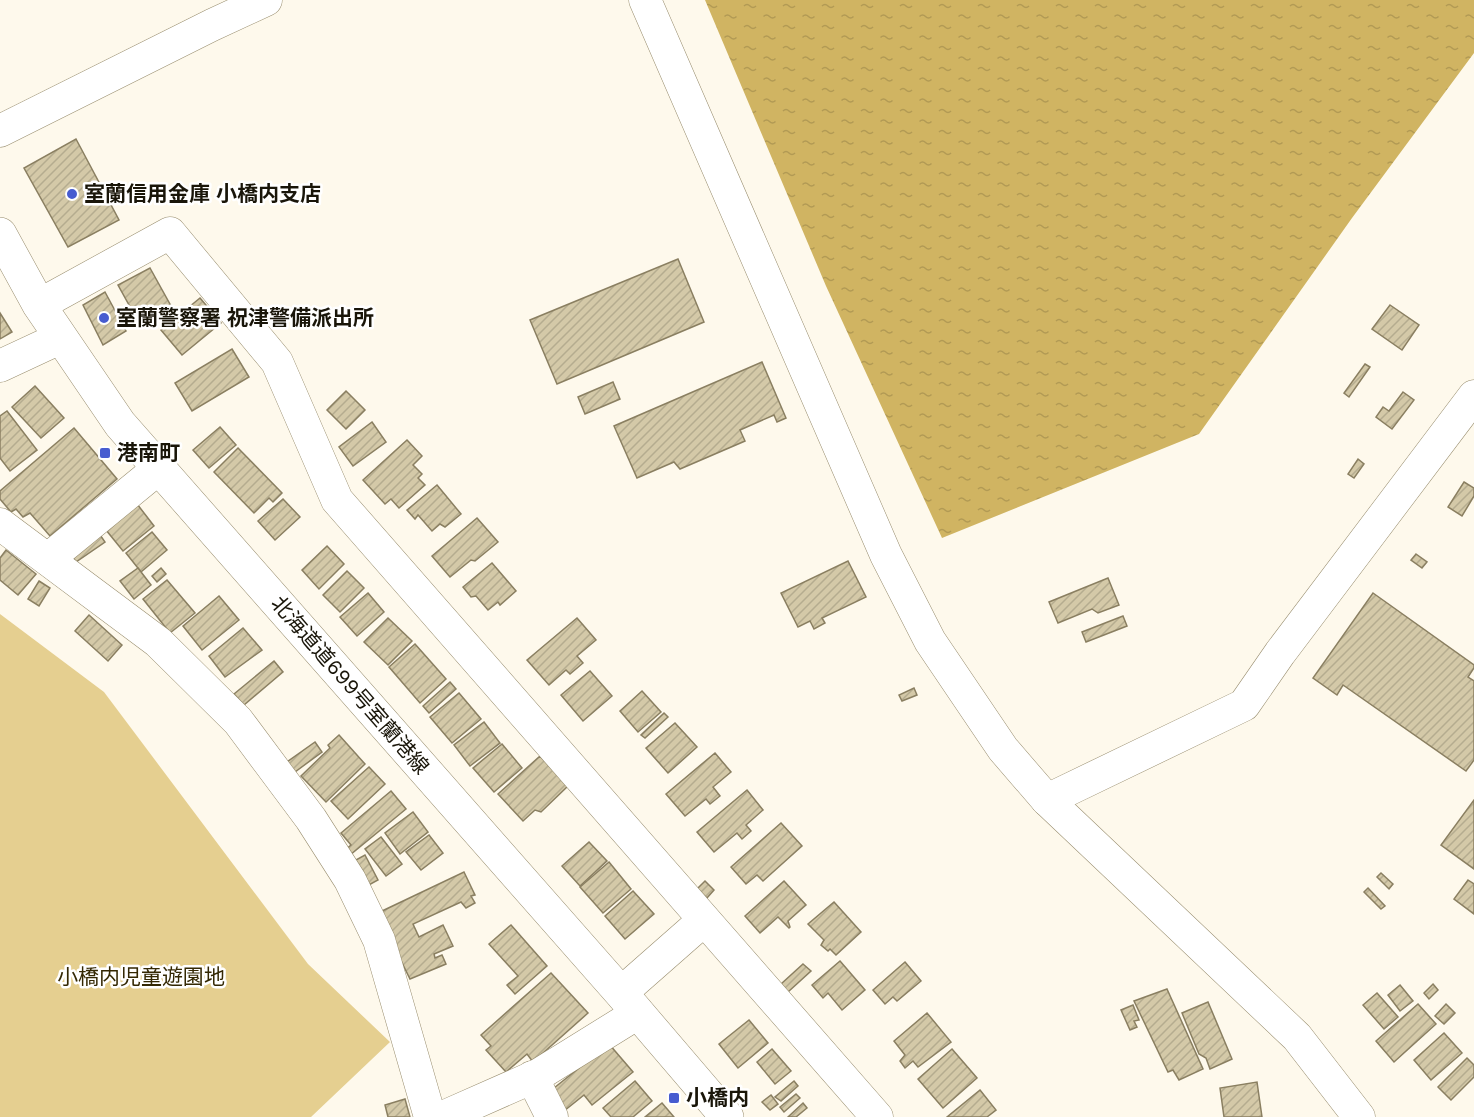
<svg xmlns="http://www.w3.org/2000/svg" width="1474" height="1117" font-family="'Work Sans','Noto Sans JP',sans-serif">
	<defs>
		<pattern id="water-ripples" width="26" height="14" patternUnits="userSpaceOnUse" patternTransform="scale(1.5)"><rect width="26" height="14" fill="#d0b462"/><path d="M2 4q2-2 4 0t4 0M15 11q2-2 4 0t4 0" fill="none" stroke="#b29a54"/></pattern>
		<pattern id="building-hatch" width="6" height="6" patternUnits="userSpaceOnUse" patternTransform="scale(1.5)"><rect width="6" height="6" fill="#d4c9a8"/><path d="M-1 1l2-2M0 6l6-6M5 7l2-2" fill="none" stroke="#b5ac8f"/></pattern>
	</defs>
	<rect width="100%" height="100%" fill="#fef9ec"/>
	<!-- park -->
	<path fill="#e5cf90" d="M0,614L104,692L308,964L390,1042L311,1117H0Z"/>
	<!-- water -->
	<path fill="url(#water-ripples)" d="M705,0H1474V53L1352,218L1199,434L942,538L826,286Z"/>
	<!-- building -->
	<g fill="url(#building-hatch)" stroke="#8a7f61" stroke-width="1.5">
		<path d="M76,139L119,220L68,247L24,168Z"/>
		<path d="M678,259L704,322L557,384L530,320Z"/>
		<path d="M150,268L171,306L139,323L118,285Z"/>
		<path d="M105,292L126,331L103,345L83,305Z"/>
		<path d="M200,298L221,323L182,355L161,330Z"/>
		<path d="M1390,305L1419,325L1402,350L1372,329Z"/>
		<path d="M0,313L12,332L0,339Z"/>
		<path d="M232,349L249,377L192,411L175,383Z"/>
		<path d="M762,362L786,418L777,422L774,415L740,430L745,441L680,469L674,462L637,478L614,426Z"/>
		<path d="M1365,364L1370,367L1349,397L1344,393Z"/>
		<path d="M613,382L620,399L585,414L578,397Z"/>
		<path d="M35,386L64,418L41,438L12,407Z"/>
		<path d="M346,391L365,410L346,429L327,410Z"/>
		<path d="M1403,392L1414,400L1392,429L1376,417L1383,407L1389,411Z"/>
		<path d="M7,411L37,450L10,471L0,458V416Z"/>
		<path d="M372,422L386,442L353,466L339,447Z"/>
		<path d="M220,427L236,445L209,468L193,450Z"/>
		<path d="M74,428L117,479L50,536L30,513L23,517L16,509L11,512L0,499V491Z"/>
		<path d="M407,440L422,456L413,465L422,474L418,478L425,485L399,508L391,499L385,504L363,480Z"/>
		<path d="M238,448L282,493L273,502L269,498L254,513L214,472Z"/>
		<path d="M1358,459L1364,464L1354,478L1348,474Z"/>
		<path d="M1464,482L1474,488V496L1462,516L1448,507Z"/>
		<path d="M437,485L461,514L445,527L440,524L432,531L418,515L415,519L407,510Z"/>
		<path d="M283,499L300,517L275,540L258,521Z"/>
		<path d="M134,500L154,526L123,551L102,525Z"/>
		<path d="M477,518L498,542L475,561L471,560L450,577L432,556Z"/>
		<path d="M98,532L105,542L76,562L69,552Z"/>
		<path d="M152,532L167,550L141,572L126,553Z"/>
		<path d="M327,546L344,564L319,589L302,570Z"/>
		<path d="M6,550L36,574L18,595L0,580V558Z"/>
		<path d="M1416,554L1427,562L1422,568L1411,560Z"/>
		<path d="M848,561L866,597L822,618L825,623L814,629L810,621L798,627L781,593Z"/>
		<path d="M492,563L516,591L500,605L498,602L488,610L476,596L471,597L463,587Z"/>
		<path d="M138,568L151,585L134,599L120,581Z"/>
		<path d="M161,568L166,574L157,582L152,576Z"/>
		<path d="M347,571L364,588L340,612L323,595Z"/>
		<path d="M1108,578L1119,605L1098,613L1092,609L1058,623L1049,602Z"/>
		<path d="M167,580L195,613L170,633L143,599Z"/>
		<path d="M39,581L50,588L39,606L28,599Z"/>
		<path d="M368,593L384,612L357,636L340,617Z"/>
		<path d="M1373,593L1474,665V668L1468,677L1474,681V760L1466,771L1343,685L1337,695L1313,678Z"/>
		<path d="M219,596L239,620L202,650L183,626Z"/>
		<path d="M89,615L122,645L108,661L75,631Z"/>
		<path d="M1123,616L1127,626L1086,642L1082,632Z"/>
		<path d="M388,618L412,641L388,665L364,642Z"/>
		<path d="M577,618L596,640L577,656L583,663L570,674L566,670L549,685L527,660Z"/>
		<path d="M243,628L262,650L225,677L209,656Z"/>
		<path d="M415,644L446,679L420,703L389,667Z"/>
		<path d="M274,661L283,672L244,705L234,694Z"/>
		<path d="M590,671L612,696L583,721L561,695Z"/>
		<path d="M450,682L456,689L429,713L423,706Z"/>
		<path d="M914,688L917,695L902,701L899,695Z"/>
		<path d="M642,691L661,712L638,732L620,711Z"/>
		<path d="M459,693L481,719L452,743L430,717Z"/>
		<path d="M664,713L668,717L645,738L641,735Z"/>
		<path d="M484,722L500,743L470,766L454,745Z"/>
		<path d="M675,723L697,747L668,773L646,748Z"/>
		<path d="M339,735L365,764L326,802L301,776L330,748L328,745Z"/>
		<path d="M315,742L322,752L295,772L287,762Z"/>
		<path d="M502,744L522,768L494,792L473,768Z"/>
		<path d="M715,753L731,772L713,787L720,796L710,804L706,799L685,816L666,794Z"/>
		<path d="M540,756L568,786L541,812L535,810L523,821L498,794Z"/>
		<path d="M369,767L385,784L348,819L331,801Z"/>
		<path d="M747,790L763,810L746,825L751,831L742,839L737,833L714,852L697,832Z"/>
		<path d="M391,791L406,809L350,855L345,850L351,845L341,833Z"/>
		<path d="M1474,800V869L1441,845Z"/>
		<path d="M413,812L428,832L400,854L385,833Z"/>
		<path d="M781,823L802,846L763,881L757,875L746,884L731,867Z"/>
		<path d="M429,835L443,853L421,870L406,852Z"/>
		<path d="M381,837L402,864L386,876L365,849Z"/>
		<path d="M589,842L607,861L580,886L562,866Z"/>
		<path d="M365,855L378,880L367,886L354,861Z"/>
		<path d="M609,862L631,889L603,913L580,887Z"/>
		<path d="M464,872L475,895L471,896L475,903L466,908L461,902L413,924L419,937L443,925L453,946L434,954L435,958L442,955L446,964L410,979L386,930L380,912Z"/>
		<path d="M1381,873L1393,884L1389,889L1377,877Z"/>
		<path d="M1468,880L1474,884V914L1454,899Z"/>
		<path d="M705,881L714,890L707,898L697,889Z"/>
		<path d="M784,881L806,905L788,921L790,927L789,928L778,917L760,933L745,916Z"/>
		<path d="M1368,888L1385,906L1381,909L1364,892Z"/>
		<path d="M633,891L654,914L625,939L605,916Z"/>
		<path d="M834,902L861,932L836,955L830,949L828,951L821,945L824,940L808,924Z"/>
		<path d="M511,925L547,966L515,994L507,985L518,976L489,944Z"/>
		<path d="M840,961L865,990L842,1010L828,993L823,998L812,985Z"/>
		<path d="M905,962L921,981L897,1001L893,997L885,1004L873,990Z"/>
		<path d="M803,964L811,971L788,992L781,984Z"/>
		<path d="M551,973L588,1013L533,1062L527,1054L506,1072L486,1050L491,1046L481,1035Z"/>
		<path d="M1433,984L1438,990L1429,999L1424,993Z"/>
		<path d="M1400,985L1413,1001L1400,1011L1388,995Z"/>
		<path d="M1167,989L1203,1069L1179,1080L1173,1070L1168,1072L1134,1001Z"/>
		<path d="M1377,993L1398,1017L1384,1029L1363,1005Z"/>
		<path d="M1208,1002L1232,1059L1210,1069L1206,1058L1199,1054L1182,1013Z"/>
		<path d="M1418,1004L1436,1024L1394,1062L1376,1041Z"/>
		<path d="M1446,1004L1455,1013L1444,1024L1435,1016Z"/>
		<path d="M1133,1005L1139,1020L1134,1021L1137,1027L1130,1030L1121,1010Z"/>
		<path d="M927,1013L951,1042L918,1067L913,1061L905,1068L900,1061L905,1055L894,1041Z"/>
		<path d="M749,1020L768,1043L738,1068L719,1044Z"/>
		<path d="M1444,1033L1462,1053L1431,1080L1414,1060Z"/>
		<path d="M609,1044L633,1072L592,1105L584,1095L564,1111L549,1092Z"/>
		<path d="M772,1049L791,1071L775,1084L757,1062Z"/>
		<path d="M952,1049L977,1078L943,1108L918,1079Z"/>
		<path d="M1467,1058L1474,1065V1077L1451,1100L1438,1087Z"/>
		<path d="M635,1081L652,1101L633,1117H611L603,1108Z"/>
		<path d="M794,1081L798,1086L781,1101L775,1097Z"/>
		<path d="M1257,1082L1262,1117H1224L1220,1088Z"/>
		<path d="M980,1090L996,1110L987,1117H947Z"/>
		<path d="M796,1094L800,1098L784,1112L780,1107Z"/>
		<path d="M771,1095L778,1104L770,1110L762,1102Z"/>
		<path d="M405,1099L410,1117H388L385,1105Z"/>
		<path d="M662,1103L674,1117H645Z"/>
		<path d="M803,1103L807,1108L796,1117H788Z"/>
	</g>
	<g fill="none" stroke-linecap="round" stroke-linejoin="round">
		<!-- street casing -->
		<g stroke="#988d6e" stroke-width="33">
			<g id="street">
				<path d="M645,0L886,555L930,641L1003,749L1047,800L1297,1037L1359,1117"/>
				<path d="M0,131L212,25L266,0"/>
				<path d="M39,305L170,233L277,362L337,500L877,1117"/>
				<path d="M0,366L60,338"/>
				<path d="M0,524L158,642L238,721L311,819L350,880L379,940L430,1117"/>
				<path d="M48,559L159,468"/>
				<path d="M1047,800L1244,705L1280,653L1474,396"/>
				<path d="M621,993L704,920"/>
				<path d="M532,1077L552,1117"/>
				<path d="M443,1117L538,1075L638,1013"/>
			</g>
		</g>
		<!-- secondary casing -->
		<g stroke="#988d6e" stroke-width="34">
			<path id="secondary" d="M0,234L39,305L120,424L621,993L727,1117"/>
		</g>
		<!-- street -->
		<use href="#street" stroke="#fff" stroke-width="32"/>
		<!-- secondary -->
		<use href="#secondary" stroke="#fff" stroke-width="33"/>
	</g>
	<!-- markers -->
	<g fill="#475cd0" stroke="#fff" stroke-width="2">
		<circle cx="72" cy="194" r="6"/>
		<circle cx="104" cy="318" r="6"/>
		<rect x="99" y="447" width="12" height="12" rx="3"/>
		<rect x="668" y="1092" width="12" height="12" rx="3"/>
	</g>
	<g text-anchor="middle" stroke-width="5" stroke-linejoin="round" paint-order="stroke">
		<!-- poi labels -->
		<g font-size="21" font-weight="bold" fill="#191509" stroke="#fff" text-anchor="start">
			<text x="84" y="201">室蘭信用金庫 小橋内支店</text>
			<text x="116" y="325">室蘭警察署 祝津警備派出所</text>
			<text x="117" y="460">港南町</text>
			<text x="686" y="1105">小橋内</text>
		</g>
		<!-- street labels -->
		<g font-size="21" fill="#191509" stroke="#fff">
			<text transform="translate(350 685) rotate(49)" y="7">北海道道699号室蘭港線</text>
		</g>
		<!-- park labels -->
		<g font-size="21" fill="#342803" stroke="#fff">
			<text x="141" y="984">小橋内児童遊園地</text>
		</g>
	</g>
</svg>
